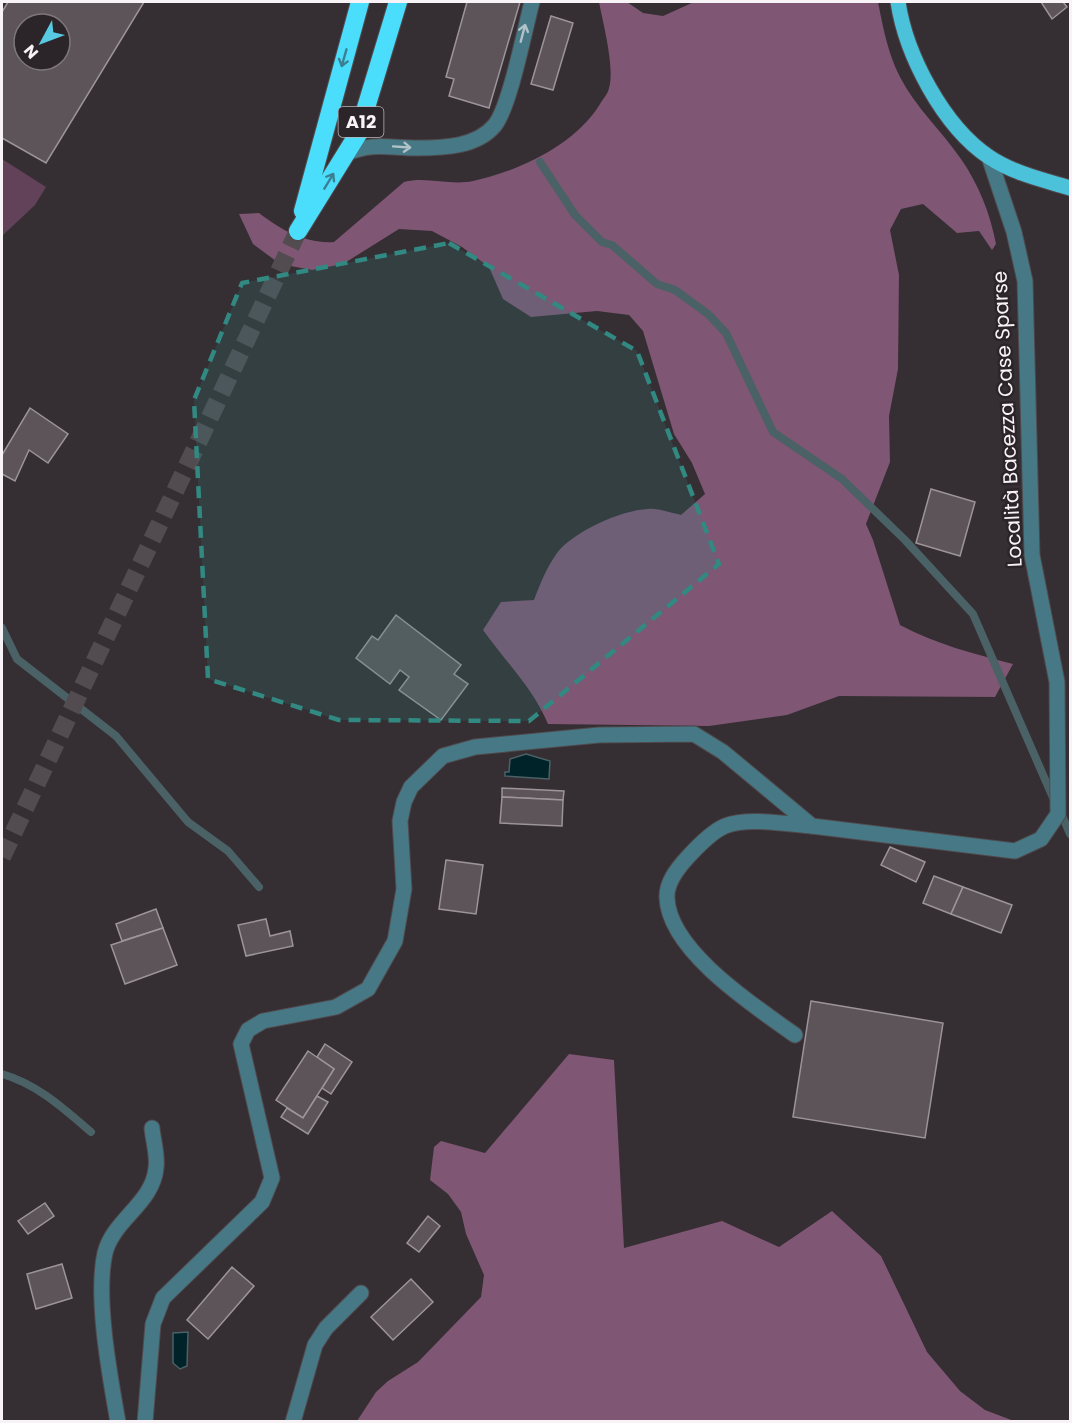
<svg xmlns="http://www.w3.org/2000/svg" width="1072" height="1423" font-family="Poppins,sans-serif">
	<rect width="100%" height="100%" fill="#352e33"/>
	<!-- green -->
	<path fill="#624258" d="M2,159L46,187L35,205L2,236Z"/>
	<!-- forest -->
	<g fill="#7f5673">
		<path d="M599,2H627L643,13L663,16L694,2H878C883,27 888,54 900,77C916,108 941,130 961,159C979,185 990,213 996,244L992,250L979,231L957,233L923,204L901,209L890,230L899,275L898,369L889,416L890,462L866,524L873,540L900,625C936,644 974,654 1013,664L995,697L839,696L787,715L709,726L548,724C533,688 505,661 483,630L501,602L534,600C540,584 547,567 557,553C573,532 621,510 648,509C658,508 671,513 681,515L705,494L692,463L674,434L643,331L629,315L597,311L531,317L503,299L489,267L462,247L432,231L399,229L343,264L312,270L280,264L253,244L239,214L259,213C281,230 306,244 334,242L404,182C427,176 450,186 473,181C519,171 575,145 600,104C602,100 608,94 609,88C615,68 603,23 599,2Z"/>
		<path d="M569,1054L614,1060L624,1248L722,1221L779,1247L832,1211L881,1256L927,1352L960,1391L985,1410L1014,1421H357L376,1392L388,1381L418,1362L481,1297L484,1275L466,1234L461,1212L448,1194L430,1180L434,1147L441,1141L485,1153Z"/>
	</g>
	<!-- water -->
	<g fill="#002229" stroke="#4a6166" stroke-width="1.5">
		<path d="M526,754L550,761L549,779L505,776V772H509L510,759Z"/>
		<path d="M188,1332L187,1366L180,1369L173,1363V1333Z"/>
	</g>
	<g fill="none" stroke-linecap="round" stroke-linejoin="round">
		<!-- stream -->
		<g stroke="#4a6166" stroke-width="8">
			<path d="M540,162L575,215L602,242L612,245L657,284L675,290L708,314L726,333L773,432L842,479L905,540L973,614L1054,800"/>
			<path d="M2,628L17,659L116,736L188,822L228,851L259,887"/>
			<path d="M1060,811L1070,834"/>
			<path d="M2,1074C37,1084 63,1108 91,1132"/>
		</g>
	</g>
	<!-- building -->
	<g fill="#5c5459" stroke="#9d949a" stroke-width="1.5" fill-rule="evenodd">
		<path d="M8,2H144L46,163L2,138V12ZM24,24H60V60H24Z"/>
		<path d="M467,2H520L489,108L449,96L454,79L446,77Z"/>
		<path d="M1041,2H1063L1067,7L1052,19Z"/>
		<path d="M551,16L573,23L553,90L531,84Z"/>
		<path d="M30,408L68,434L48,463L29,450L15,481L2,474V455Z"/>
		<path d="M931,489L975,502L960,556L916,543Z"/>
		<path d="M396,615L461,665L454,674L468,684L441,720L399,690L409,677L400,670L390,684L356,658L372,636L378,640Z"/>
		<path d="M502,788L564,791L563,800L502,797Z"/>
		<path d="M502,797L563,800L562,826L500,823Z"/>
		<path d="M890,847L925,862L916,882L881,865Z"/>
		<path d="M446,860L483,865L476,914L439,909Z"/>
		<path d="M934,876L963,887L951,914L923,903Z"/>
		<path d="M963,887L1012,905L1001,933L951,914Z"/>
		<path d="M156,909L163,928L122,941L116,924Z"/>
		<path d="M266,919L270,936L290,931L293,946L246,956L238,925Z"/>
		<path d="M163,928L177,965L125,984L111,945Z"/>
		<path d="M811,1001L943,1023L925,1138L793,1117Z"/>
		<path d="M325,1044L352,1062L331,1094L322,1088L334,1069L317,1057Z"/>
		<path d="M308,1051L334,1069L303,1118L276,1100Z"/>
		<path d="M317,1096L328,1102L308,1134L281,1117L287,1108L303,1118Z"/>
		<path d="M45,1203L54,1216L28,1234L18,1221Z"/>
		<path d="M428,1216L440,1226L419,1252L407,1243Z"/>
		<path d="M62,1264L72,1298L36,1309L27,1274Z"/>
		<path d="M232,1267L254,1286L208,1339L187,1320Z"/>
		<path d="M411,1279L433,1302L393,1340L371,1317Z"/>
	</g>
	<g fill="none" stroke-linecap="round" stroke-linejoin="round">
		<!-- motorway-tunnel -->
		<path stroke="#524c50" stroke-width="18" stroke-dasharray="18 9" stroke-linecap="butt" d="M2,857L298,231"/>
		<!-- service casing -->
		<g stroke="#504a4e" stroke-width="17">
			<g id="service">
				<path d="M345,154C373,142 389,148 418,148C443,148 477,147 495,125C510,106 525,28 532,2"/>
				<path d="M795,1035C756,1007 669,951 667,898C666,883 677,869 687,858C697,847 711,832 725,826C747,817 788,824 812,826"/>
				<path d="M293,1422L315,1345L326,1328L361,1293"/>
			</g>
		</g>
		<!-- minor casing -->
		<g stroke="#504a4e" stroke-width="17">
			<g id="minor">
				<path d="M118,1422C110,1377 95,1297 105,1253C113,1220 153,1203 156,1168C158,1156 153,1140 152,1128"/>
				<path d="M145,1422L153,1324L163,1298L262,1202L272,1178L241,1044L248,1030L263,1021L336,1007L368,989L395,941L404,889L400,821L404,802L411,787L443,756L475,747L599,735L694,734L723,752L812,826L1015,851L1041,839L1058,814L1057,682L1032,555L1025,281L1014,232L989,157"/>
			</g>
		</g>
		<!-- primary casing -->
		<g stroke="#504a4e" stroke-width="17">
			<path id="primary" d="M898,2C906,55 943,126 989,157C1013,173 1043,180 1070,188"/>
		</g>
		<!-- motorway casing -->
		<g stroke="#504a4e" stroke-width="20">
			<g id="motorway">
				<path d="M303,211L360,2"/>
				<path d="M298,231L358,134L398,2"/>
			</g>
		</g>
		<!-- service -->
		<use href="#service" stroke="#467985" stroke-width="15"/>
		<!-- minor -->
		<use href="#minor" stroke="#467985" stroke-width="15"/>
		<!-- primary -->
		<use href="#primary" stroke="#4cc1da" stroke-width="15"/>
		<!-- motorway -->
		<use href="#motorway" stroke="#4addfc" stroke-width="18"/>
	</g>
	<!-- one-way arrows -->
	<defs><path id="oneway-shaft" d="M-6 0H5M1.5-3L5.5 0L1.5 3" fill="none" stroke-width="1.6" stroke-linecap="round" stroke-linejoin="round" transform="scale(1.5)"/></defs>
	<g stroke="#b1c2c9">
		<use href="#oneway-shaft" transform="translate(523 33) rotate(-75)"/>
		<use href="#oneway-shaft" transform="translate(402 147) rotate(4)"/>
	</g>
	<g stroke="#3a8092">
		<use href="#oneway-shaft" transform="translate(344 58) rotate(106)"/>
		<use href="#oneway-shaft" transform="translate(329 181) rotate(-59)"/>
	</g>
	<!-- marked area -->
	<path fill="#328982" fill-opacity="0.2" stroke="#328982" stroke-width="4.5" stroke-dasharray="12 8" stroke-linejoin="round" d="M449,243L637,351L719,564L529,721L339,720L208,679L194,400L242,283Z"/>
	<g text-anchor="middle" stroke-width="5" stroke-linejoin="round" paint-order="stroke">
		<!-- shield labels -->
		<rect fill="#2b2429" stroke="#bab5b8" stroke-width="1.5" x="338.5" y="107" width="45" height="30" rx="4.5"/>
		<g font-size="18" font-weight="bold" fill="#f8f3f6">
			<text x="361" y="128">A12</text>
		</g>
		<!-- street labels -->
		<g font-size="20" fill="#f8f3f6" stroke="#2b2429">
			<text transform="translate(1007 419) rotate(-93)" y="7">Località Bacezza Case Sparse</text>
		</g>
	</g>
	<!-- border -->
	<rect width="1072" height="1423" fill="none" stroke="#f8f3f6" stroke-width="6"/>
	<!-- north arrow -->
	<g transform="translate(42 42) rotate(229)"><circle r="28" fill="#2b2429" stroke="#7d777b" stroke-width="1.5"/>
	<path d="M0-4.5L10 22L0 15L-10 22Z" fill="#57c9e2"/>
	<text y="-9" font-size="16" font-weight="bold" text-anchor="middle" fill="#f8f3f6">N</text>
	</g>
</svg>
